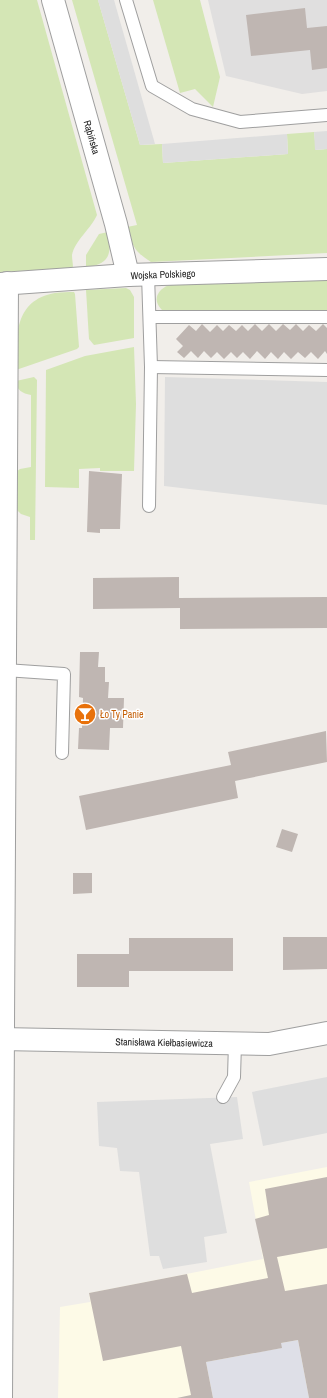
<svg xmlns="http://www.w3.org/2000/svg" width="327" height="1398" font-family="'Archivo Narrow',sans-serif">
	<rect width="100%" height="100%" fill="#f1eeea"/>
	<!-- residential -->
	<path fill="#e0dfdf" d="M208,0H327V91L302,94L226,76Z"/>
	<!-- education -->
	<path fill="#fdfae7" d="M327,1167V1398H58L60,1307L90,1302L89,1293L263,1259L249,1182Z"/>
	<!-- grass -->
	<g fill="#d4e6b5">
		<path d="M0,0H37L97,215C91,229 75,240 72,255C72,259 73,264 73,268L0,272Z"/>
		<path d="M72,0H98L140,145L162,144L163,163L288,154L287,134L314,132L316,150L327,149V253L151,262C134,251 133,247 127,227L137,225Z"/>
		<path d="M153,0H200L220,77L213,107L195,89L180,93Z"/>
		<path d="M108,232C112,253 110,265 86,267V255L99,234Z"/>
		<path d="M327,277V310H162C152,300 157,290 169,285Z"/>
		<path d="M126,288L130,290L134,297V338L94,345L89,339L86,290Z"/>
		<path d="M74,292L75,294L79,347L77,349L16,370C16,337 14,300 55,293C61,292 68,292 74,292Z"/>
		<path d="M134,347L136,404L134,471H100V468L79,469V488L45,487L46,370L85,356Z"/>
		<path d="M34,377L37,380L35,540H30V517L21,514L16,509V472L20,469L31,467V395C22,393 17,391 16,381Z"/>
	</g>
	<!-- parking -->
	<g fill="#dedede">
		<path d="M98,0H114L155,144L140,145Z"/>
		<path d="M327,131V149L315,150L314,132Z"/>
		<path d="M287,134L288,154L163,163L162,144Z"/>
		<path d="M165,377L327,382V505L164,486Z"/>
		<path d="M327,1077V1133L263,1146L252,1092Z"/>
		<path d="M237,1097L243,1139L210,1144L227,1233L204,1237L207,1262L163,1269L159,1256H150L139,1172L120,1171L117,1148L99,1146L97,1102Z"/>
	</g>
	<!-- plaza -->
	<path fill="#dedfe7" d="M298,1340L309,1398H213L206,1362L281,1348V1343Z"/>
	<!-- building -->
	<g fill="#bfb6b2">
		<path d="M305,8L307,28L327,26V68L312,70L310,50L251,56L246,15Z"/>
		<path d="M202,324L210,332L217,325L223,331L229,325L236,331L242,325L248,331L255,324L262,331L269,324L276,331L283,324L290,330L296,324L303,331L309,325L316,331L323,324L327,328V354L325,351L318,359L311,352L305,358L298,352L291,359L284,352L278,359L271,352L265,359L257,351L250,359L243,352L237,358L231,352L224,359L217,352L211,358L204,351L198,358L191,351L184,358L177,352L183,346L176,339L189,325L196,331Z"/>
		<path d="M89,471L122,474L120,529H100V533L87,532Z"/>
		<path d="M179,577V598L327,597V628L180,629V608L93,609V578Z"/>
		<path d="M80,652H99L98,667H105V682H109L108,698H124L123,728H110L109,750L78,749L79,728H82L83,698L79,697Z"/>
		<path d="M326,731L327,762L235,781L238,798L86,830L79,796L231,765L228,752Z"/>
		<path d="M282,829L298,834L292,852L276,847Z"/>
		<path d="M73,873H92V893L73,894Z"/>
		<path d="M283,937H327V969L283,970Z"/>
		<path d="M129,938H233V971H129V987H77V954H129Z"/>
		<path d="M327,1177V1248L277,1257L285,1291L327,1284V1398H309L298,1340L281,1343L282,1348L206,1362L213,1398H177L191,1395L181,1346L103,1361L89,1293L187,1274L192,1293L268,1278L255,1219L269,1215L265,1189Z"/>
	</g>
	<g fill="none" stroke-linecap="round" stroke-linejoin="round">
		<!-- service casing -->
		<g stroke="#9f9f9f" stroke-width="14">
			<g id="service">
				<path d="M126,0L152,86L192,109L240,122L327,115"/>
				<path d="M148,275L151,367L149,506"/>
				<path d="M150,317H327"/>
				<path d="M151,367L327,370"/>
				<path d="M5,670L64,674L62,753"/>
				<path d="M223,1097L234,1077L235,1043"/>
			</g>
		</g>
		<!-- minor casing -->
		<g stroke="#9f9f9f" stroke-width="24">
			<g id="minor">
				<path d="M0,1039L269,1044L327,1033"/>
				<path d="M1,1398L7,283"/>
			</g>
		</g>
		<!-- tertiary casing -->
		<g stroke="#9f9f9f" stroke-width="24">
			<g id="tertiary">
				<path d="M53,0L116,224L128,275"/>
				<path d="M0,284L128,275L327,269"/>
			</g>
		</g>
		<!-- service -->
		<use href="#service" stroke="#fff" stroke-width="12"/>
		<!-- minor -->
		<use href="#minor" stroke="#fff" stroke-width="22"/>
		<!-- tertiary -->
		<use href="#tertiary" stroke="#fff" stroke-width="22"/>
	</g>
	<!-- icons -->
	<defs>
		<g id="bar-disc" transform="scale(1.15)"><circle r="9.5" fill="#e8710a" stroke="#fff"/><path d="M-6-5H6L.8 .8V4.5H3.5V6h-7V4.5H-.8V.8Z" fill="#fff"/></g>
	</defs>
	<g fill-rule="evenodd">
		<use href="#bar-disc" x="85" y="714"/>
	</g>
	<g text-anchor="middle" stroke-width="3" stroke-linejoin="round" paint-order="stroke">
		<!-- street labels -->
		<g font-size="10" fill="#222" stroke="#fff">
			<text transform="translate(92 137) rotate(74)" y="4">Rąbińska</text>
			<text transform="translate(163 274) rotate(-2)" y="4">Wojska Polskiego</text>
			<text transform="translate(164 1042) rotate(1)" y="4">Stanisława Kiełbasiewicza</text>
		</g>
		<!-- food labels -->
		<g font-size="10" fill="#c56008" stroke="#fff" text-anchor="start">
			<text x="100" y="718">Ło Ty Panie</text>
		</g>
	</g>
</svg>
